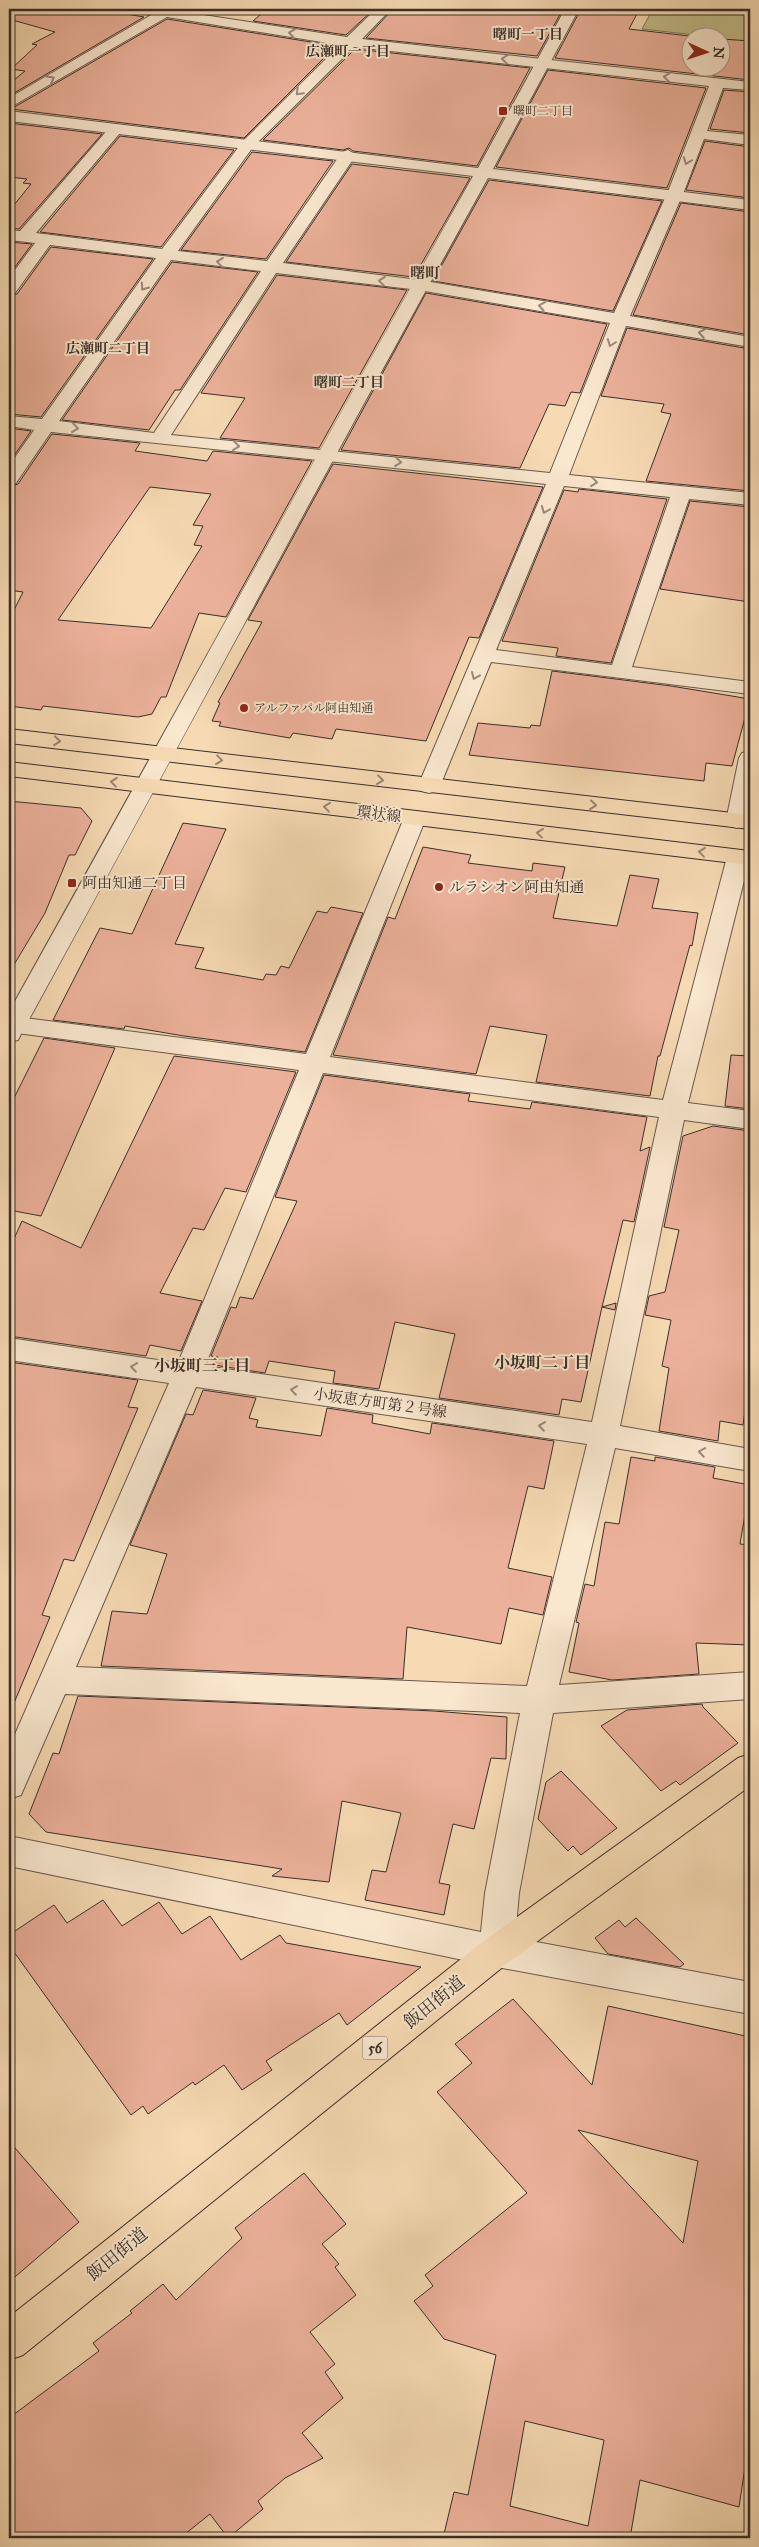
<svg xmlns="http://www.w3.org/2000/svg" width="759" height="2547" font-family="'IM FELL Great Primer','Noto Serif JP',serif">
	<rect width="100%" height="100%" fill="#f6dab3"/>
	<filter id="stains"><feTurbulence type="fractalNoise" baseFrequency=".004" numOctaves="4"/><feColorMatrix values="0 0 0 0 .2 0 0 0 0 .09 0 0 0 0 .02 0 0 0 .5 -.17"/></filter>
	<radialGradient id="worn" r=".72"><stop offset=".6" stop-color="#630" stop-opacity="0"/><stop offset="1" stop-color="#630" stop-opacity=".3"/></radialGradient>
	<!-- green -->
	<path fill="#c1be89" stroke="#7e7658" d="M653,9H750V50L722,48L726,39L722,38L642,29Z"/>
	<!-- building -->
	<g fill="#ecb19b" stroke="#3a2e28" fill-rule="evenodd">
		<path d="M9,9H98L144,17L9,96V84L25,71L11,69L37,45L32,44L55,32L9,19Z"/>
		<path d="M267,9H374L346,35L253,21Z"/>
		<path d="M393,9H563L537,56L366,38Z"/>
		<path d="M581,9H637L635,12H638L629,29L707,38H692V68H722V39L750,41V80L555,58Z"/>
		<path d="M167,19L336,46L244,138L11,109Z"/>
		<path d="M355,49L530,68L477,166L353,151L349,148L343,150L263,140Z"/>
		<path d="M548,70L706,88L667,188L496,167Z"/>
		<path d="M724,90L750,92V133L710,129Z"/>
		<path d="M9,123L102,134L19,229L9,228V211L31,184L23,183L27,179L9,177Z"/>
		<path d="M120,136L234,150L161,247L40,232Z"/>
		<path d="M705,141L750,147V198L686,190Z"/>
		<path d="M252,152L333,161L266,259L181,250Z"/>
		<path d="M352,164L470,178L414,277L286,262Z"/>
		<path d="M489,180L662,201L613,311L433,281Z"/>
		<path d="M681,203L750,212V335L633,315Z"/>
		<path d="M9,242L32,244L9,275Z"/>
		<path d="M51,247L153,259L41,417L9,414V296L17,294Z"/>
		<path d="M172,262L258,272L180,390H175L149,430L62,420Z"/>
		<path d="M277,275L407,290L319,448L220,438L245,398L201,393Z"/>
		<path d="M426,293L607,324L580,393L571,392L565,406L549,404L520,468L341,450Z"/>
		<path d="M627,328L750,349V491L646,481L671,414L661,412L664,404L601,396Z"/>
		<path d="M9,428L31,431L9,463Z"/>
		<path d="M52,434L140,443L135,451L207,461L213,451L312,461L226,617L199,613L166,697H161L152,714L138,717L43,706L41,710L9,706V620L23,592L9,590V487L18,484ZM150,487L211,494L193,525L203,526L194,545L202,546L151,628L58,620Z"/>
		<path d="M333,464L543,487L479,638L469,637L426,741L336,729L332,739L293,733L290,738L219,726L221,722L212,721L220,703L218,702L262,622L248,620Z"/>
		<path d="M579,489L667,499L611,663L556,656L558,648L502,641L564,490L578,492Z"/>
		<path d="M690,501L750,507V602L660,589Z"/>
		<path d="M552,671L671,686L750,699L732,766L706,763L704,781L469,755L478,723L530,728L531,725L540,726Z"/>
		<path d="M9,801L81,808L92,821L75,855H69L45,913L9,973Z"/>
		<path d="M183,823L226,829L175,944L204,948L195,968L263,980L266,974L276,975L281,966L289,968L317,911L327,913L331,907L363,913L305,1052L184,1036L125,1026L124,1029L53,1020L100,928L132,934Z"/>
		<path d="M423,847L471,855L468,863L532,871L533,863L565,867L553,918L617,926L630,875L659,879L652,908L698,913L692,946L690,945L660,1056H658L650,1096L536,1082L547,1035L490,1026L476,1074L333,1055L388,917L395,919Z"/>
		<path d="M44,1038L115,1048L41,1216L9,1210V1108Z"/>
		<path d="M731,1055L750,1056V1109L725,1106Z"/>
		<path d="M174,1056L296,1072L246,1192L225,1188L204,1230L193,1228L160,1293L202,1301L181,1351L150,1345L146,1356L9,1336V1250L22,1221L81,1248Z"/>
		<path d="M324,1075L470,1094L468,1101L530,1109L532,1102L647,1117L640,1151L650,1147L634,1222L623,1220L602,1307L616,1303L615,1310L602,1307L581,1402L562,1399L559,1415L439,1398L455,1334L395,1322L379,1389L333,1383L335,1371L269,1361L265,1373L214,1365L218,1357L211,1356L231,1307L236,1308L240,1297L253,1299L297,1201L275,1197Z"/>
		<path d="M713,1126L750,1131V1377L743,1425L720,1421L718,1441L659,1431L669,1368L662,1366L671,1320L645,1315L649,1296L665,1292L679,1230L664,1227L683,1136Z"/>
		<path d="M9,1362L138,1380L128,1407L138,1408L74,1561L64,1559L42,1615L50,1617L9,1715Z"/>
		<path d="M203,1390L256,1398L249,1418L258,1420L256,1427L321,1436L327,1408L373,1415L372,1423L430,1434L432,1423L554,1441L544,1489L528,1486L508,1568L552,1577L543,1615L509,1608L501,1644L407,1627L403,1679L101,1666L112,1611L147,1614L167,1554L130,1545L186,1414L193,1415Z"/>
		<path d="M631,1457L655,1461V1457L715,1467L713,1478L750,1485L740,1544L750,1545V1645L696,1643L699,1674L612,1680L569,1672L579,1623L576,1622L585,1584L594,1586L605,1522L619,1524Z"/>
		<path d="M78,1696L434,1711L507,1717L506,1759L491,1758L474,1829L453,1824L439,1883L450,1885L444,1915L365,1900L372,1870L386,1872L401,1813L342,1801L329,1882L272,1876L282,1869L46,1832L29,1814L53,1753L59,1754Z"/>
		<path d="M702,1704L703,1707L738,1743L680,1785L676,1781L661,1791L601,1726L627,1710Z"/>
		<path d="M561,1771L617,1828L581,1855L573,1846L568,1851L538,1819L546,1782Z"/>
		<path d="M103,1900L122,1926L159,1902L182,1934L210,1916L241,1960L280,1935L286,1943L421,1967L347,2025L339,2013L266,2061L272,2070L242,2090L224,2065L195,2085L193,2082L148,2114L143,2106L131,2115L9,1945V1935L54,1905L67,1923Z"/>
		<path d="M636,1918L684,1964L680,1967L608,1954L595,1938L619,1920L625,1927Z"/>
		<path d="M513,1999L592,2085L608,2006L750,2037V2434L739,2507L640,2480L630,2538H443L454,2492L468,2495L496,2355L444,2339L414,2301L433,2286L425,2275L527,2193L437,2092L472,2063L455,2044ZM578,2130L698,2161L683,2243ZM525,2421L604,2440L588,2526L510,2506Z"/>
		<path d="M9,2141L79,2222L9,2282Z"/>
		<path d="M304,2173L346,2224L322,2244L339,2264L335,2267L356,2295L310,2332L335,2364L325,2372L343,2398L302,2433L323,2458L285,2478L258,2501L263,2509L228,2538L210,2514L180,2538H9V2418L99,2351L93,2343L132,2313L130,2311L163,2284L176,2300L242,2238L235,2228Z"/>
	</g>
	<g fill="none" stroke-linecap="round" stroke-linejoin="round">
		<!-- minor casing -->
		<g stroke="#69594b" stroke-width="2">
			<g id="minor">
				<path d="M133,9H178L177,11L347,37L376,9H391L362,39L750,82V90L723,88L707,131L750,135V145L704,139L685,189L630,316L750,337V347L626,326L569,475L750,493V505L689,499L632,667L750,682V694L491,662L440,786L437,791L429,793L421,791L418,786L546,484L51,432L16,483L9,485V466L34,430L9,426V416L42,419L156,258L50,245L15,293L9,294V278L35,243L9,240V230L20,231L110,127L115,125L123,130L120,133L36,233L162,249L243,141L340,45L167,17L9,108V98L151,15L135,12ZM354,47L709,86L669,189L614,313L419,280L283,263L356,155L348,150L342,152L267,261L178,251L253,147ZM171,260L261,271L154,433L59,421ZM276,273L419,290L610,323L550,473L171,435ZM564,486L670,497L612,665L496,650Z"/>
				<path d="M750,751V812L745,826L737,828L729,826L726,821L739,758L742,753Z"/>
				<path d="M415,811L423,813L426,818L330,1057L663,1100L727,857L731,852L739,850L747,852L750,857L688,1103L750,1111V1129L684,1120L620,1426L750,1449V1471L615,1448L559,1685L750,1672V1699L553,1713L519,1893L515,1938L750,1982V2014L497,1967L9,1866V1836L481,1932L485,1893L520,1713L65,1694L21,1795L9,1799V1748L169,1383L9,1360V1338L178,1363L299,1070L9,1032V1016L306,1054L404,818L407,813ZM323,1073L659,1117L592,1422L205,1366ZM196,1387L587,1444L527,1686L76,1667Z"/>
			</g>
		</g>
		<!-- tertiary casing -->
		<g stroke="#69594b" stroke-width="2">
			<path id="tertiary" d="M565,9H579L493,169L750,200V210L488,178C330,462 178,749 21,1034L18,1040L9,1042V1012C165,734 316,454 473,176L9,121V111L478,168Z"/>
		</g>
		<!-- primary casing -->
		<g stroke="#3a2e28" stroke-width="2">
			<g id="primary">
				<path d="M9,729L750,815V829L9,743Z"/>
				<path d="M9,762L750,851V865L9,776Z"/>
				<path d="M750,1754V1786L509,1962L23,2355L9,2360V2317L485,1940L738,1758Z"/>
			</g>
		</g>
		<!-- minor -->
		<use href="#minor" fill="#f9e7ce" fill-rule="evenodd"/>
		<!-- tertiary -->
		<use href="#tertiary" fill="#f9e7ce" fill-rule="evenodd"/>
		<!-- primary -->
		<use href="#primary" fill="#f6dab3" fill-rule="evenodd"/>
	</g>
	<!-- one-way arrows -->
	<defs><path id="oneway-chevron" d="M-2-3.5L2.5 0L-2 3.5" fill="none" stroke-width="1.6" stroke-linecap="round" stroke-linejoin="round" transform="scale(1.25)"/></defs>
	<g stroke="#9a8a7b">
		<use href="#oneway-chevron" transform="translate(292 33) rotate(-171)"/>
		<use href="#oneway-chevron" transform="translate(505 59) rotate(-174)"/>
		<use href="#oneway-chevron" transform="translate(667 77) rotate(-174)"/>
		<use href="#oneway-chevron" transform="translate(51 79) rotate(-30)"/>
		<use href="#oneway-chevron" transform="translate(299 92) rotate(135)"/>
		<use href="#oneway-chevron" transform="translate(687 161) rotate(111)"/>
		<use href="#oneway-chevron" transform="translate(220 262) rotate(-173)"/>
		<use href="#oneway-chevron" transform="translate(382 281) rotate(-173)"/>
		<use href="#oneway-chevron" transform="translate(144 287) rotate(125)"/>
		<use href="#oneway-chevron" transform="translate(542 306) rotate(-170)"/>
		<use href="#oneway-chevron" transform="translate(702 333) rotate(-170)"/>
		<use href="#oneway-chevron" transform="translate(611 343) rotate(111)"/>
		<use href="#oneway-chevron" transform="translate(75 428) rotate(7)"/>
		<use href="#oneway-chevron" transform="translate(236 446) rotate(6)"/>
		<use href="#oneway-chevron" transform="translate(398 462) rotate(6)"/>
		<use href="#oneway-chevron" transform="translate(594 482) rotate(6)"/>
		<use href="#oneway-chevron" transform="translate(545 510) rotate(113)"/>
		<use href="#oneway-chevron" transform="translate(475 676) rotate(113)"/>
		<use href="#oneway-chevron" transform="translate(134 1367) rotate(-172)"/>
		<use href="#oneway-chevron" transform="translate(294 1390) rotate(-172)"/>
		<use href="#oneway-chevron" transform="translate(542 1426) rotate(-172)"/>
		<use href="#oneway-chevron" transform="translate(702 1452) rotate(-170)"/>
	</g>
	<g stroke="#98846e">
		<use href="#oneway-chevron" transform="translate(57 741) rotate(6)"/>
		<use href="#oneway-chevron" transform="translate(219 760) rotate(7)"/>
		<use href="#oneway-chevron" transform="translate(380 780) rotate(7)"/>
		<use href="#oneway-chevron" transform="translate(114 782) rotate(-173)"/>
		<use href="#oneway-chevron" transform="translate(593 805) rotate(6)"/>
		<use href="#oneway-chevron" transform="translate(327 807) rotate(-173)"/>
		<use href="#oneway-chevron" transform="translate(540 833) rotate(-173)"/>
		<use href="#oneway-chevron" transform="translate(702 852) rotate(-173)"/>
	</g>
	<!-- markers -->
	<g fill="#8f2418" stroke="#f9e7ce" stroke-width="2">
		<rect x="498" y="106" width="10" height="10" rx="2.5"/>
		<circle cx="244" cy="708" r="5"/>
		<rect x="67" y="878" width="10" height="10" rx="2.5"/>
		<circle cx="439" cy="887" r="5"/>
	</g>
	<g text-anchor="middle" stroke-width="4" stroke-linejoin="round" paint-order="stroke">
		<!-- far-poi labels -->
		<g font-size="12" fill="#3a2e28" stroke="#f9e7ce" text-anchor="start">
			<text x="513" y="115">曙町二丁目</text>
			<text x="254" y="712">アルファパル阿由知通</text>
		</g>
		<!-- far-neighbourhood labels -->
		<g font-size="14" font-weight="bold" fill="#3a2e28" stroke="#f9e7ce">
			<text x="528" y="39">曙町一丁目</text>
			<text x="348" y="56">広瀬町一丁目</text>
			<text x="108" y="353">広瀬町二丁目</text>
			<text x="349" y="387">曙町二丁目</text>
		</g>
		<!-- shield labels -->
		<rect fill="#f9e7ce" stroke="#73665a" stroke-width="1" x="362.5" y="2036.5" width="25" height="23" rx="4"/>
		<g font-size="14" font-weight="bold" fill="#3a2e28">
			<text x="375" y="2053">56</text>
		</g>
		<!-- far-quarter labels -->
		<g font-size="15" font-weight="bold" fill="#3a2e28" stroke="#f9e7ce">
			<text x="425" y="278">曙町</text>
		</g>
		<!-- street labels -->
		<g font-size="15" fill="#3a2e28" stroke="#f9e7ce">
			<text transform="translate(379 814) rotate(7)" y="5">環状線</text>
			<text transform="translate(380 1403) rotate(8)" y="5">小坂恵方町第２号線</text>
		</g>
		<!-- poi labels -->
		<g font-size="15" fill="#3a2e28" stroke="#f9e7ce" text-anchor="start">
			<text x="82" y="888">阿由知通二丁目</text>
			<text x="449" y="892">ルラシオン阿由知通</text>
		</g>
		<!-- neighbourhood labels -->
		<g font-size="16" font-weight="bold" fill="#3a2e28" stroke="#f9e7ce">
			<text x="542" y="1368">小坂町二丁目</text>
			<text x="202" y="1371">小坂町三丁目</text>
		</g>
		<!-- near-street labels -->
		<g font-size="18" fill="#3a2e28" stroke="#f9e7ce">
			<text transform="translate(434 2002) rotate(-39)" y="6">飯田街道</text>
			<text transform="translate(117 2254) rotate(-39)" y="6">飯田街道</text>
		</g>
	</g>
	<!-- margin -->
	<rect width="759" height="2547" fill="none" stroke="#f6dab3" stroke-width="30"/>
	<rect x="10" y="10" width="739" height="2527" fill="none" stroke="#3a2e28" stroke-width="2.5"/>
	<rect x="15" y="15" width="729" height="2517" fill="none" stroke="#3a2e28"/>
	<!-- north arrow -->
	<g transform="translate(706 52) rotate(93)"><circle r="24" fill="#f9e7ce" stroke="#ad9d8c"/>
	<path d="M0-4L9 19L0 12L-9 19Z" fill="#8f2418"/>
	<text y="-8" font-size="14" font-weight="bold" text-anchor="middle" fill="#3a2e28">N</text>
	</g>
	<rect width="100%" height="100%" filter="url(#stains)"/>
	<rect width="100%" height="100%" fill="url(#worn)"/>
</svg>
